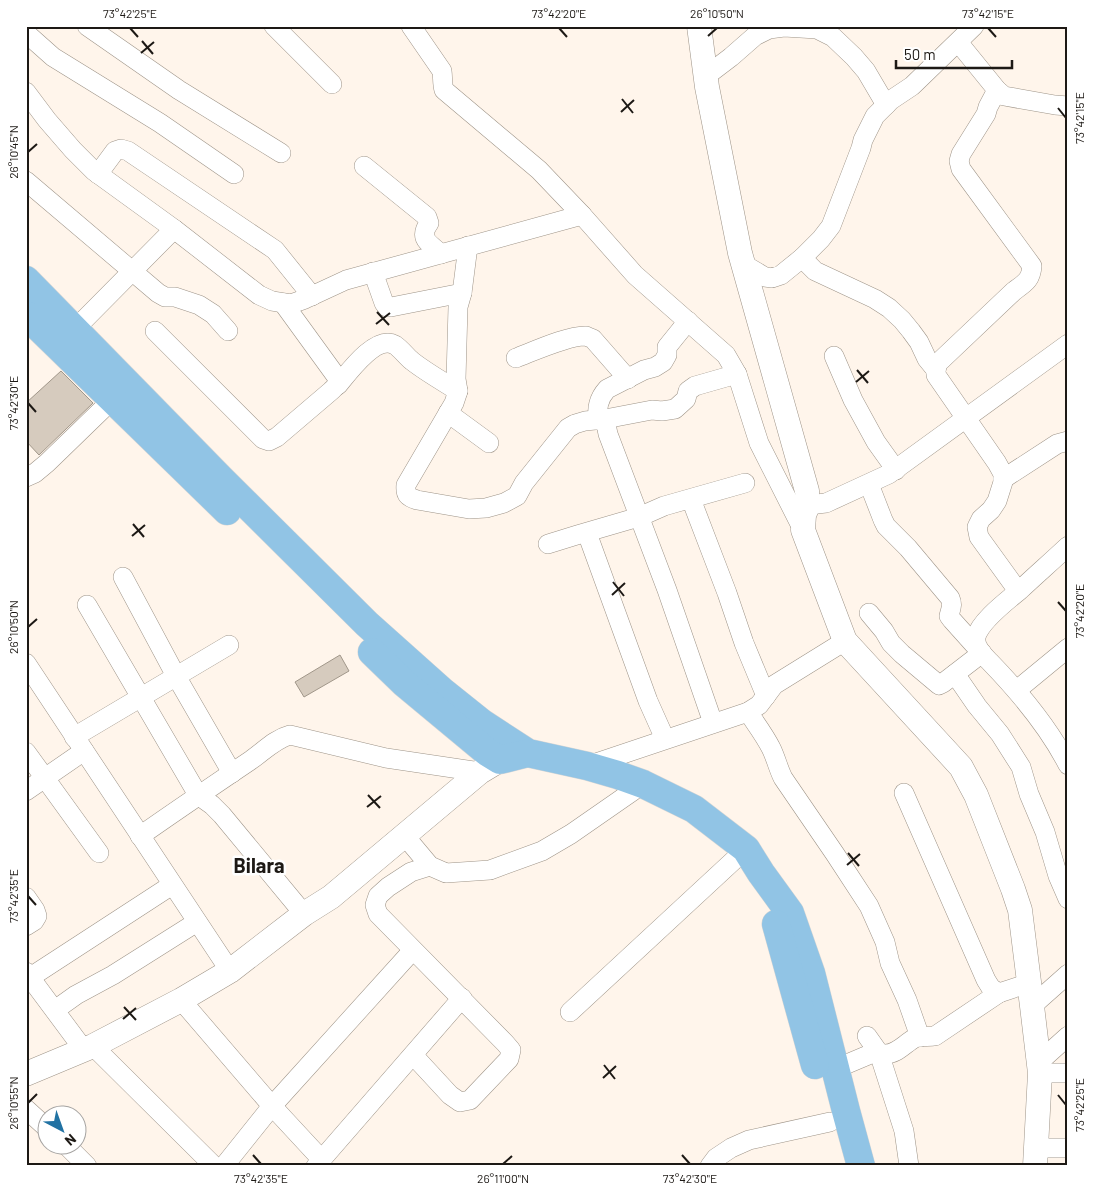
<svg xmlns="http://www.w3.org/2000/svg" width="1094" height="1192" font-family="Barlow,sans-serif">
	<rect width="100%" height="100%" fill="#fff5eb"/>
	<!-- building -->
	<g fill="#d6cbbe" stroke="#a1978a">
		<path d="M61,371L93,403L39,455L26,441V403Z"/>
		<path d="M340,655L349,671L304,697L295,682Z"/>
	</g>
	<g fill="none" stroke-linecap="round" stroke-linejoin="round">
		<!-- minor casing -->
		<g stroke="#9e9488" stroke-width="20">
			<g id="minor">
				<path d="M87,26L179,90L281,153"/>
				<path d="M274,26L332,84"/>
				<path d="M411,26L442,71C443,78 442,84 444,90L539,170L582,215L635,275L726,355L737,374L759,443L803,530"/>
				<path d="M26,33L53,57L160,123L234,174"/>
				<path d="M958,42L997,90L1004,96L1055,105L1068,106"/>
				<path d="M706,76L731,57L755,36L769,29L784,27L817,29L833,37L854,57L866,71L886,105"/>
				<path d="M997,90L988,107L986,114L961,154L959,161L961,169L1032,266C1031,280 1025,283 1014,291L938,363L936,370V375L997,463L1003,474V482L997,501L991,510L981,519L977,527L979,537L1018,591"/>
				<path d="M26,92L47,120L73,150L94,171L174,229L259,295L272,301L291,304L305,299L346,280L582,215"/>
				<path d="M364,166L427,217L429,223C418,239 429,243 441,254"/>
				<path d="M98,174L115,151L121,149L128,151L275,250L312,296"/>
				<path d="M26,181L158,293L165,297H175L199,305L213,314L228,331"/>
				<path d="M468,246L462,293L458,307L456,379L458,391L454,403L406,485C405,495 408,497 417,500L469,509L486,508L504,503L517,496L524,483L568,428L575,424L585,421L605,419L652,410L662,411L675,409L686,399L688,391L695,386L737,374"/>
				<path d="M802,258L815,271L875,299L889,308L902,320L911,331L919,342L927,359L936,370"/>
				<path d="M743,264L765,277L772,278L781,275L802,258L821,239L831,226L861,148L863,140L875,116L891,100L912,86L974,26"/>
				<path d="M373,272L384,303L387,307H391L462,293"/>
				<path d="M75,329L174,229"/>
				<path d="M155,331L263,439L269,441L277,437L331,391C337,385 340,384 336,376L283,303"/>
				<path d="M834,356L853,400L876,442L896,470"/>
				<path d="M516,358C532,352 569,335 586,336C588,337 591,338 593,339L628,379"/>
				<path d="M338,385C348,373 376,334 395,345C401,349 406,356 412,361C426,372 442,381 458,391"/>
				<path d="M448,413L489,443"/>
				<path d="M605,419L608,434L667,590L713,723"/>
				<path d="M598,420C597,408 598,399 607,389L644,370L655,367L663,362L667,355V347L688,321"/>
				<path d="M26,477L35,473L47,463L112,400"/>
				<path d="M1003,479L1057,444L1068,441"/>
				<path d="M869,484L883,520L886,526L908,548L950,598C953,605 951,608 949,616L952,620L978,649"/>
				<path d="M691,499L727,593L744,643L766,696"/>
				<path d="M808,505L826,503L889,474L1068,344"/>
				<path d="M587,533L648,701L665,739"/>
				<path d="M548,544L577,535L639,517L664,506L745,483"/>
				<path d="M1068,546C1052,561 1036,575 1020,590C1007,601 980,621 976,637C974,647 983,655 990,662C1020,693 1048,726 1068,765"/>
				<path d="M123,577L176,676L232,773"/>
				<path d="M87,605L198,795L212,805L222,815L304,914"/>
				<path d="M869,613L884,631L891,643L902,654L939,685L943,683L982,653"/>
				<path d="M26,663L230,971"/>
				<path d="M955,674L977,706L1000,734L1021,767L1029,794L1045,832L1058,876L1068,899"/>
				<path d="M1017,690L1068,648"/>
				<path d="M748,712C756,724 765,736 771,748C776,758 778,768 783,778L835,854L869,906L885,942L890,963L907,1000L920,1037"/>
				<path d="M74,737L229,645"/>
				<path d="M26,752L99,853"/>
				<path d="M587,766L748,712L759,705L774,685L845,641"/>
				<path d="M26,791L84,751"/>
				<path d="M904,793L986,980L991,988L999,993L1029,983"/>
				<path d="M404,835L430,866L446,873L490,870L542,851L571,834L643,784"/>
				<path d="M140,836C177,810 214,785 251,760C264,751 275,739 290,735L386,758L480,772"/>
				<path d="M26,897L35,910L37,916L34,921L26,926"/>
				<path d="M26,972L84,1050"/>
				<path d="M26,980L172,885"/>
				<path d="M181,1000L272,1106L322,1160"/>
				<path d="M1032,1006L1068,974"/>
				<path d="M55,1010L76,995L113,975L197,922"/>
				<path d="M570,1012L746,849"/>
				<path d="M867,1036L879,1053L904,1131L909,1166"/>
				<path d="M93,1046L214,1166"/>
				<path d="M413,1055L450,1095L460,1102L470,1100L509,1059L511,1050L505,1043L378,914L375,905L378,896L388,887L411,872L430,866"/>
				<path d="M1038,1063L1068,1036"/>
				<path d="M835,1069L873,1053C877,1053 880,1054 884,1054C897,1055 905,1043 915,1038C920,1036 929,1037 935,1036L999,993"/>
				<path d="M1040,1073H1068"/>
				<path d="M26,1109L48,1129"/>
				<path d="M65,1144L87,1166"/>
				<path d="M1036,1148H1068"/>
				<path d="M224,1166L272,1106L413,950"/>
				<path d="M316,1166L462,998"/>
				<path d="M710,1166L716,1158L731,1148L749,1140L830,1122"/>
			</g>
		</g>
		<!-- tertiary casing -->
		<g stroke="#9e9488" stroke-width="25">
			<g id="tertiary">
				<path d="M699,26L707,87L740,253L807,491L808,505L804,515L803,530L845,641L961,767L976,795L1013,889L1020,910L1032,1006L1040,1073L1035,1166"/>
				<path d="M26,1074L93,1046L181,1000L230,971L304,914L331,897L480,772L500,760"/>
			</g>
		</g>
		<!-- primary casing -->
		<g stroke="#d6d6d5" stroke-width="29">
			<g id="primary">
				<path d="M26,280L221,479L367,624L442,691L482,723L528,753L587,766L618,775L643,784L694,809L746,849L761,873L790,913L811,973L846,1111L861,1166"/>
				<path d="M26,315L227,511"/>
				<path d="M372,652L404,683L487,752L500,760L528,753"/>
				<path d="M776,924L815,1065"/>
			</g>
		</g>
		<!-- minor -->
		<use href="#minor" stroke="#fff" stroke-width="19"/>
		<!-- tertiary -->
		<use href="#tertiary" stroke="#fff" stroke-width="24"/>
		<!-- primary -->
		<use href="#primary" stroke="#91c4e5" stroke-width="28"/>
	</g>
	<!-- ticks -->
	<path fill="none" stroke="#1d1915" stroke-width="2" d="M130,28L138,37M559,28L567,37M988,28L996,37M708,36L717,28M142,41L153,54M141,53L154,42M622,99L633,113M1058,108L1066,118M621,112L634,100M28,152L37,144M377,312L389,325M376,324L390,313M857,370L868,383M856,382L869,371M28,403L36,412M133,524L144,537M132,536L145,525M613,582L624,596M612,595L625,583M1058,602L1066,611M28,627L37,619M368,795L380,808M367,807L381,796M848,853L859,866M847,865L860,854M28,896L36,905M124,1007L136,1020M123,1019L136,1008M604,1065L615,1079M603,1078L616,1066M1058,1095L1066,1105M28,1103L37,1094M253,1155L261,1164M682,1155L690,1164M503,1164L512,1156"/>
	<g text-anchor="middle" stroke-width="5" stroke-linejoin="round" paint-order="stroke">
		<!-- district labels -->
		<g font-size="20" font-weight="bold" fill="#1d1915" stroke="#fff">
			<text x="259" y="873">Bilara</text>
		</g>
	</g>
	<!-- border -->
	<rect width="1094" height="1192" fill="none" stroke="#ffffff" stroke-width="55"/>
	<!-- north arrow -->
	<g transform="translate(62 1130) rotate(139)"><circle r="24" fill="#ffffff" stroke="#a5a3a1"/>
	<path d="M0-4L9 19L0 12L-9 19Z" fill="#2172a3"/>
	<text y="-8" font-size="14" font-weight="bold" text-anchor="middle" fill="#1d1915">N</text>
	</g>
	<!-- scale -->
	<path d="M896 60v8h116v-8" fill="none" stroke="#1d1915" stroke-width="2.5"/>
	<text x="904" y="60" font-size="15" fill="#1d1915" stroke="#ffffff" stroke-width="4" paint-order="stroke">50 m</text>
	<rect x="28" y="28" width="1038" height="1136" fill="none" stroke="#1d1915" stroke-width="2"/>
	<g font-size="12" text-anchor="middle" fill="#1d1915">
		<text x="130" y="18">73°42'25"E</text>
		<text x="559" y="18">73°42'20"E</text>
		<text x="717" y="18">26°10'50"N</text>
		<text x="988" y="18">73°42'15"E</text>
		<text transform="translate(1080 118) rotate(-90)" y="4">73°42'15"E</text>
		<text transform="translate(14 152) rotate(-90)" y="4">26°10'45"N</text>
		<text transform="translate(14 403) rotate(-90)" y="4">73°42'30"E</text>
		<text transform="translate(1080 611) rotate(-90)" y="4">73°42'20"E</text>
		<text transform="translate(14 627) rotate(-90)" y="4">26°10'50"N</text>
		<text transform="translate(14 896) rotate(-90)" y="4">73°42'35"E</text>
		<text transform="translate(14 1103) rotate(-90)" y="4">26°10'55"N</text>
		<text transform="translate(1080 1105) rotate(-90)" y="4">73°42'25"E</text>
		<text x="261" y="1183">73°42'35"E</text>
		<text x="503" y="1183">26°11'00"N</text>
		<text x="690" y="1183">73°42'30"E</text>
	</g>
</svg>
